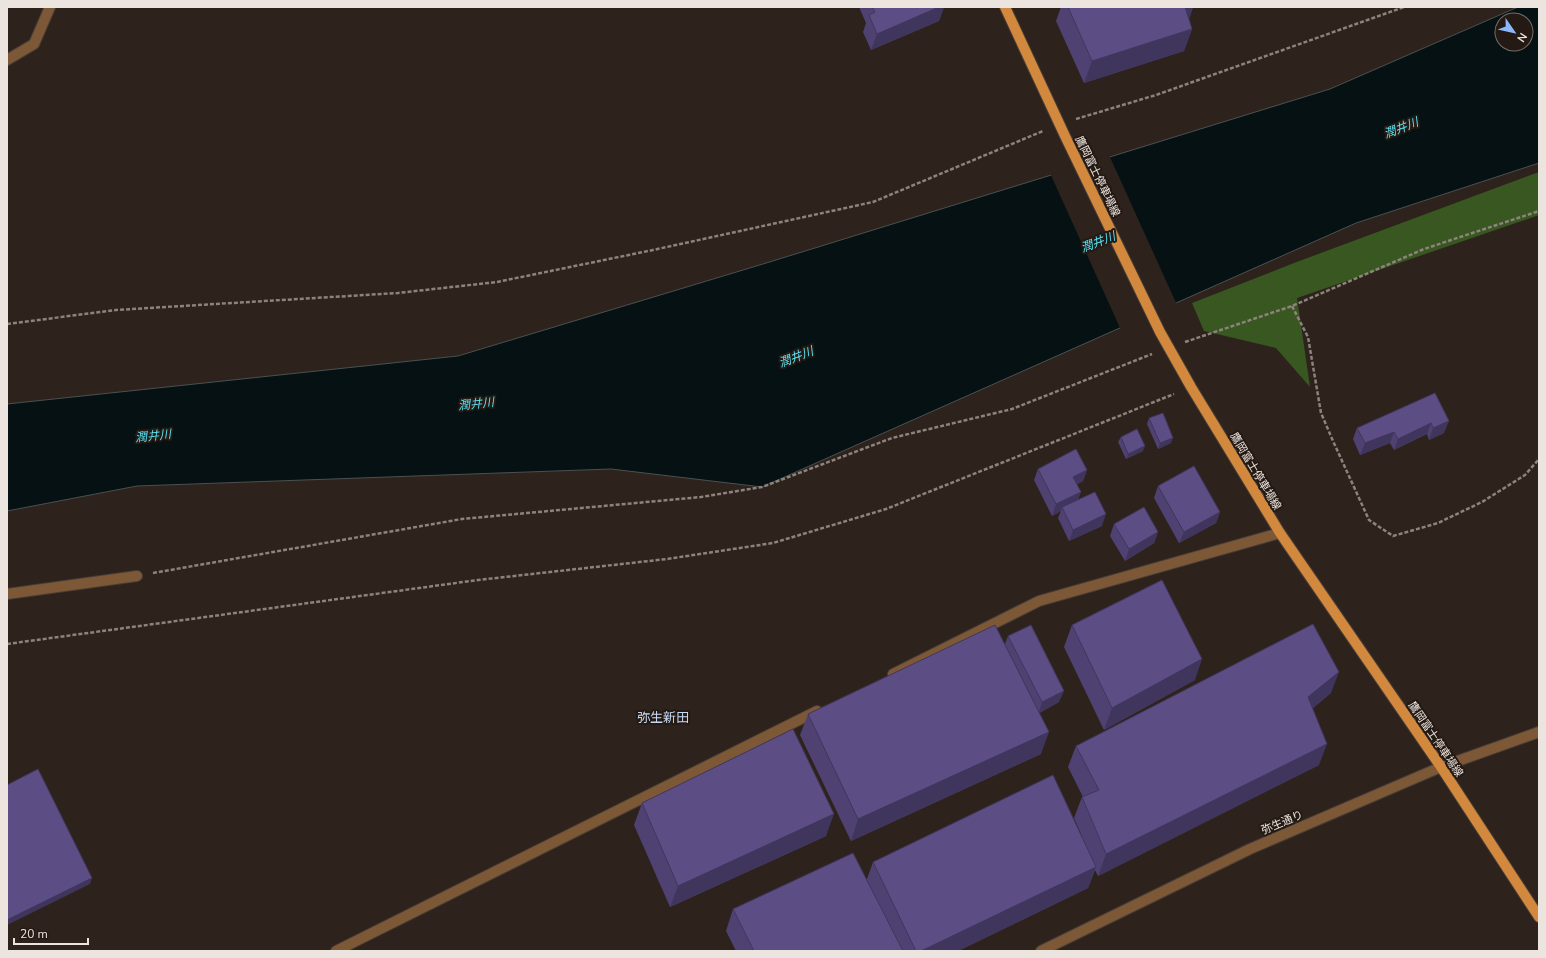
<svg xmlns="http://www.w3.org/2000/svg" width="1546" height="958" font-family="'Nunito Sans','Noto Sans JP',sans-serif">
	<rect width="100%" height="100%" fill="#2e231c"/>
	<!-- green -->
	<path fill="#395721" d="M1539,172V215L1297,298L1310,387L1276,348L1204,331L1192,303L1294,263Z"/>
	<!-- water -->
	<path fill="#061113" stroke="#4b5050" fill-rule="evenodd" d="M1518,7H1539V163L1356,223L762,487L611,469L137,486L7,511V404L458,356L763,264L1330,89ZM1502,20H1526V44H1502Z"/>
	<!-- pier -->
	<path fill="#2e231c" d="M1109,155L1177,305L1121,330L1050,173Z"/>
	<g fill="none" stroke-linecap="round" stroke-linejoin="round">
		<!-- minor casing -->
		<g stroke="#493e37" stroke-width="12">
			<g id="minor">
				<path d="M7,60L34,44L50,7"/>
				<path d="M7,594L137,576"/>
				<path d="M893,674L1039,601L1280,533"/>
				<path d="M336,951L817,711"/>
				<path d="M1041,951L1250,849L1441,767L1539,732"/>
			</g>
		</g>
		<!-- major casing -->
		<g stroke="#493e37" stroke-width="12">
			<path id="major" d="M1005,7L1065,136L1160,332L1191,387L1280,533L1441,767L1539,917"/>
		</g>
		<!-- path -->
		<g stroke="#8c837d" stroke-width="2.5" stroke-dasharray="4 2" stroke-linecap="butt">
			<path d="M1076,119L1156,95L1404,7"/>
			<path d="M1292,306L1308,337L1321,413L1333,441L1369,520L1393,536L1438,523L1482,502L1525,475L1539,459"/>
			<path d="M7,324L116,310L398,293L497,282L653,250L873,202L1043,131"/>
			<path d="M1185,342L1292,306L1424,249L1539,211"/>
			<path d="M153,573L462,519L701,497L762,487L892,438L1012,409L1152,354"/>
			<path d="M7,644L478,580L667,559L773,543L886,509L1174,394"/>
		</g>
		<!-- minor -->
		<use href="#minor" stroke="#7c5837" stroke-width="10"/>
		<!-- major -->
		<use href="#major" stroke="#d2893e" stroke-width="10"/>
	</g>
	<!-- wall -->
	<g fill="#4f4272">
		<path d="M859,7H944L939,21L871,50L863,32L866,23Z"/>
		<path d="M1061,7H1193L1189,19L1192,29L1184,51L1084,83L1056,21Z"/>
		<path d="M1435,393L1444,433L1429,440L1427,434L1394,450L1390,443L1360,455L1353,439L1357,428Z"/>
		<path d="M1149,418L1171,443L1158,449L1147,424Z"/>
		<path d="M1121,437L1143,451L1126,459L1118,442Z"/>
		<path d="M1038,469L1087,470L1083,481L1077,484L1078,500L1102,526L1069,541L1058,518L1061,511L1052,516L1034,480Z"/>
		<path d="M1158,486L1220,512L1216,523L1179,543L1154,498Z"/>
		<path d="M1114,524L1158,532L1154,543L1125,561L1110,536Z"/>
		<path d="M1072,625L1195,680L1104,730L1064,647Z"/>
		<path d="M1008,636L1059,702L1039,713L1041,754L851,841L800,735L808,714L1005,644Z"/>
		<path d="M1331,693L1313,708L1319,765L1098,876L1095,870L1088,888L958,951H736L726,931L733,909L867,879L873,862L1082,836L1074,818L1082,797H1083L1068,767L1076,746Z"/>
		<path d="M642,803L826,836L670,907L634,825Z"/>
	</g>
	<!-- shaded-wall -->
	<g fill="#40365d">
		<path d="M939,7H944L939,21L871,50L877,34Z"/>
		<path d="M1184,7H1193L1188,21Z"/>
		<path d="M1192,29L1184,51L1084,83L1092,61Z"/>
		<path d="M1449,421L1444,433L1429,440L1433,428Z"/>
		<path d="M1431,423L1427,434L1394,450L1398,439Z"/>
		<path d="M1394,432L1390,443L1360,455L1365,443Z"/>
		<path d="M1173,438L1171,443L1158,449L1160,443Z"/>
		<path d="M1145,446L1143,451L1126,459L1128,454Z"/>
		<path d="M1087,470L1083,481L1069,489L1073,477Z"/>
		<path d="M1081,492L1077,503L1062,507L1061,511L1052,516L1056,504Z"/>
		<path d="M1220,512L1216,523L1179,543L1184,532Z"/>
		<path d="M1106,514L1102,526L1069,541L1073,530Z"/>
		<path d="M1158,532L1154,543L1125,561L1129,549Z"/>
		<path d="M1202,659L1195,680L1104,730L1112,708Z"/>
		<path d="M1339,672L1331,693L1300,718L1308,697Z"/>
		<path d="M1064,691L1059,702L1038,714L1042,702Z"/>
		<path d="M1049,732L1041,754L851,841L858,819Z"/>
		<path d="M1327,744L1319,765L1098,876L1106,854Z"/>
		<path d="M834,814L826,836L670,907L678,886Z"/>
		<path d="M1096,867L1088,888L958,951H921Z"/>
		<path d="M92,878L90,884L7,925V920Z"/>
	</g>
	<!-- building -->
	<g fill="#5c4d85" stroke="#40365d">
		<path d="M872,7H939L877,34L869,15L875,12Z"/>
		<path d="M1068,7H1185L1192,29L1092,61Z"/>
		<path d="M1435,393L1449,421L1433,428L1431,423L1398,439L1394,432L1365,443L1357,428Z"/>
		<path d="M1163,413L1173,438L1160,443L1149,418Z"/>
		<path d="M1137,429L1145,446L1128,454L1121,437Z"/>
		<path d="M1076,449L1087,470L1073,477L1081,492L1056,504L1038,469Z"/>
		<path d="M1194,466L1220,512L1184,532L1158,486Z"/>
		<path d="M1095,492L1106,514L1073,530L1062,507Z"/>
		<path d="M1144,507L1158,532L1129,549L1114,524Z"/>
		<path d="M1162,580L1202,659L1112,708L1072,625Z"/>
		<path d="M1313,624L1339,672L1308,697L1327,744L1106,854L1082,797L1099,790L1076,746Z"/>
		<path d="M995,625L1049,732L858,819L808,714Z"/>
		<path d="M1031,625L1064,691L1042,702L1008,636Z"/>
		<path d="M793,729L834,814L678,886L642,803Z"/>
		<path d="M38,769L92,878L7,920V785Z"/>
		<path d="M1053,775L1096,867L921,951H916L873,862Z"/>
		<path d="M853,853L903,951H754L733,909Z"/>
	</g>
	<g text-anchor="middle" stroke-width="4" stroke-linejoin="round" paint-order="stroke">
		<!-- street labels -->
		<g font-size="11" fill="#ece4df" stroke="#241a13">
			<text transform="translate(1098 176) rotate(64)" y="4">鷹岡富士停車場線</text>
			<text transform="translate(1256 471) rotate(59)" y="4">鷹岡富士停車場線</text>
			<text transform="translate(1436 739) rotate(56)" y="4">鷹岡富士停車場線</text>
			<text transform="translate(1282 822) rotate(-23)" y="4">弥生通り</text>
		</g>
		<!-- water labels -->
		<g font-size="12" font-style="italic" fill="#59e2f4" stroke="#241a13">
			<text transform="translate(1401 128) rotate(-21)" y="4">潤井川</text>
			<text transform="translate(1098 242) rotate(-21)" y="4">潤井川</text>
			<text transform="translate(796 357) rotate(-21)" y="4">潤井川</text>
			<text transform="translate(476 404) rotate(-6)" y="4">潤井川</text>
			<text transform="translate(153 436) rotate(-6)" y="4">潤井川</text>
		</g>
		<!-- quarter labels -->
		<g font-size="13" fill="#c8d8f2" stroke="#241a13">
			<text x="663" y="722">弥生新田</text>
		</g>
	</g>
	<!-- border -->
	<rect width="1546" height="958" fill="none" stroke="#ece4df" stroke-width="16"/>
	<!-- north arrow -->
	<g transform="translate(1514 32) rotate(124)"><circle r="19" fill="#241a13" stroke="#746b65"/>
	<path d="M0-3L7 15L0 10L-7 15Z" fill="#8eb8fd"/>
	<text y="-6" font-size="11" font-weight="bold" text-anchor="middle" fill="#ece4df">N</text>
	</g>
	<!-- scale -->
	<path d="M14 938v6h74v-6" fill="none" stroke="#ece4df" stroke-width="2"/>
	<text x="20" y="938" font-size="12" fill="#ece4df" stroke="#241a13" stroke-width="3" paint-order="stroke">20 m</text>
</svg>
